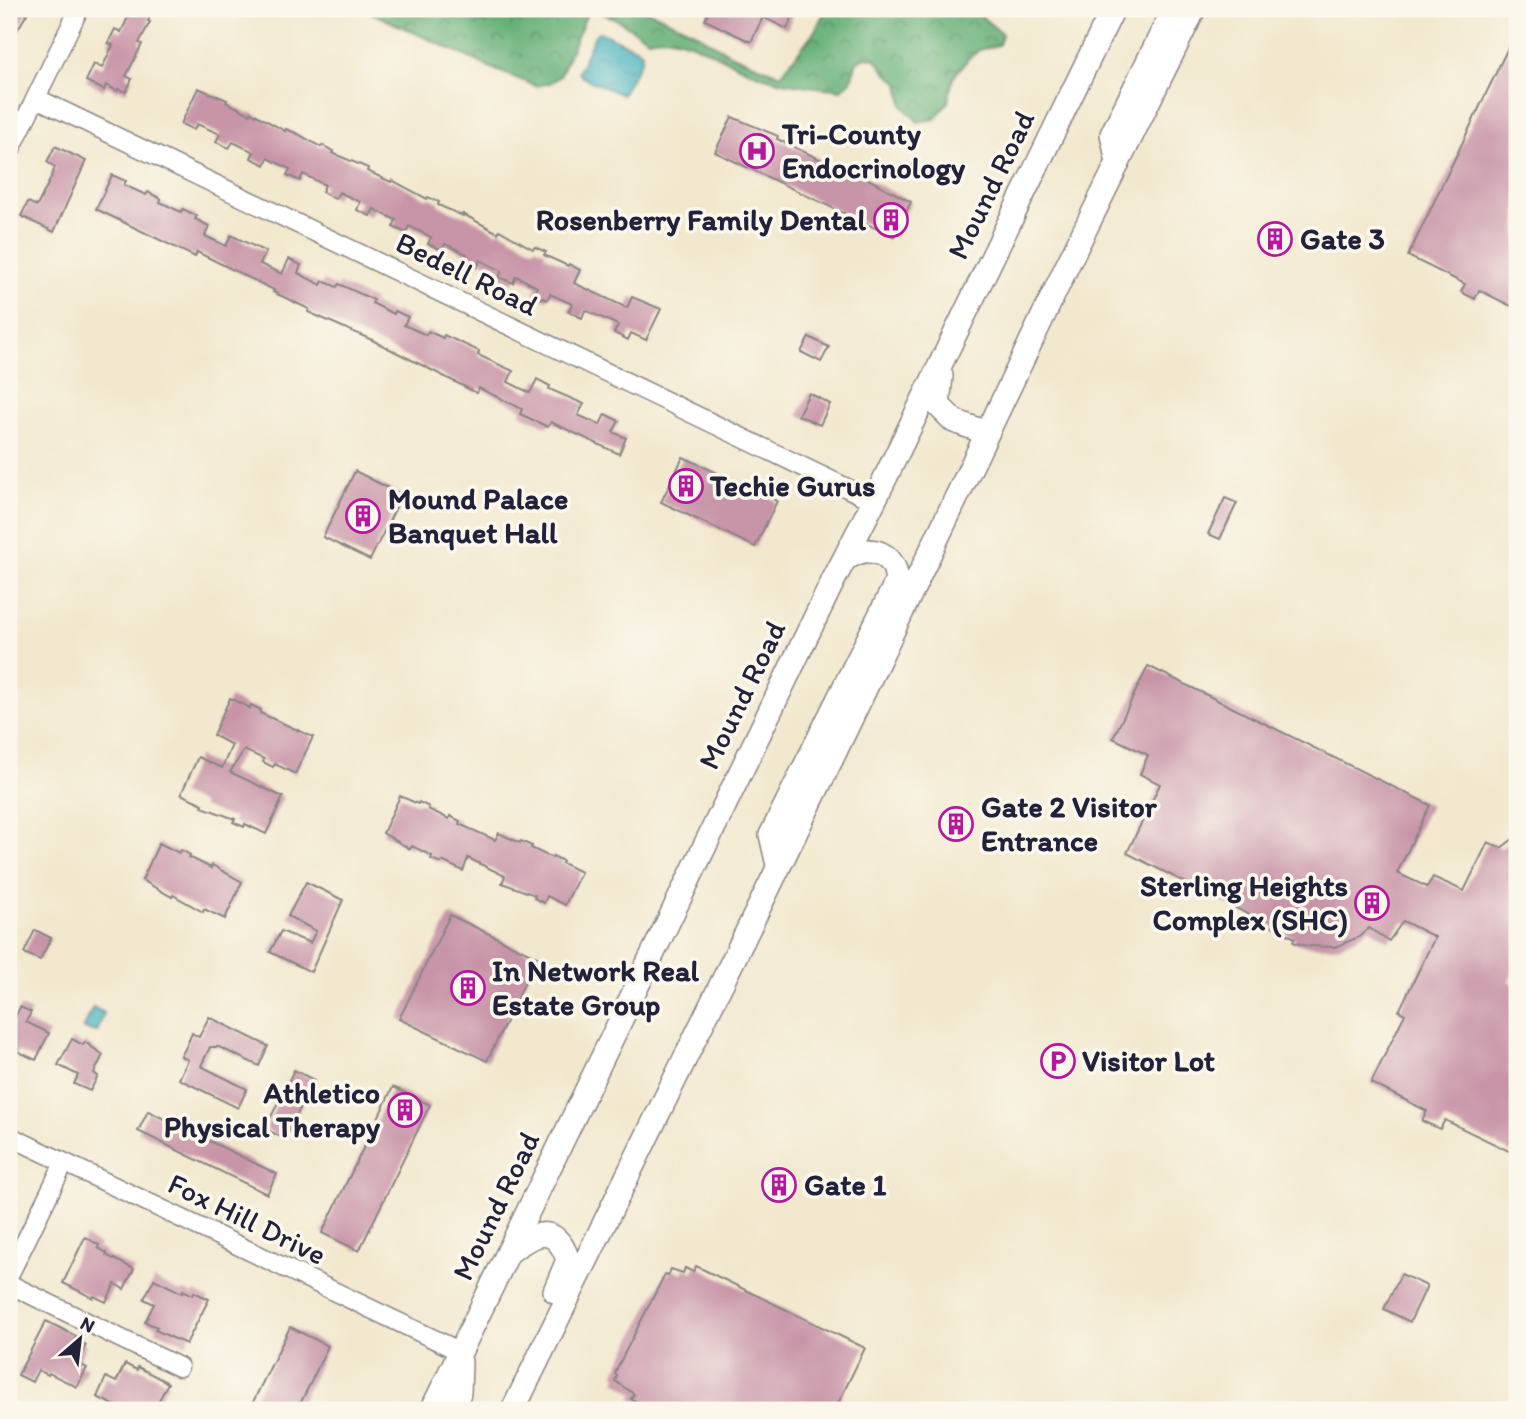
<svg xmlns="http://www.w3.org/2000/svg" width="1526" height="1419" font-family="Itim,sans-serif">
	<defs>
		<pattern id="forest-crowns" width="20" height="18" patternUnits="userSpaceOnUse" patternTransform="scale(1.75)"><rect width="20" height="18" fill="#66b078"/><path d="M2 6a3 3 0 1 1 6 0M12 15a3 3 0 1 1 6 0" fill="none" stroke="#548f64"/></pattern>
		<pattern id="water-ripples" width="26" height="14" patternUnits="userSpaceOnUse" patternTransform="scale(1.75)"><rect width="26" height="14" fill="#41b0bd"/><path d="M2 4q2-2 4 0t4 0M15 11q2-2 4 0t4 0" fill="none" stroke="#368f9b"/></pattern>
	</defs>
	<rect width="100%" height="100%" fill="#fbf7ec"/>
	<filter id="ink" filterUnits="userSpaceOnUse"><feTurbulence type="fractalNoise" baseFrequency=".0143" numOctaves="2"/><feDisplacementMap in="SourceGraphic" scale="14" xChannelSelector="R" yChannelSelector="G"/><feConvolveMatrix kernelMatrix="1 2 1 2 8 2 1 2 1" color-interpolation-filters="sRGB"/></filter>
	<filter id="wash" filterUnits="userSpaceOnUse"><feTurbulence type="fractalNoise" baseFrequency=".00686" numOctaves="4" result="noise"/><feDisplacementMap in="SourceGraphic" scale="28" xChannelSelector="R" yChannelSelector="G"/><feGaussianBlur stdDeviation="1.57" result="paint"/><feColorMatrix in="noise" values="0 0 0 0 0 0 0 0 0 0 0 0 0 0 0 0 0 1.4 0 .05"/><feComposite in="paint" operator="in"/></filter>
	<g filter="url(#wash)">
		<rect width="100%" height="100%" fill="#f2e8ce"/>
		<!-- forest -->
		<g fill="url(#forest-crowns)" stroke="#44695a" stroke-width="2">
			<path d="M363,9H589L560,76L550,83L536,86L498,71Z"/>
			<path d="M591,9H644L694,32L730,54L781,75L816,29L826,9H976C982,20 993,25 1002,34L999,45L979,50L969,58L953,78L948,102L935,119L918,122L903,106L899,83L886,73L876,59L866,57L857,61L851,81L841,90C815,87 790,85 765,77C732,68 683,28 648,39L614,18Z"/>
		</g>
		<!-- water -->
		<g fill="url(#water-ripples)" stroke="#32697c" stroke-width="2">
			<path d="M599,32L638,49L642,53V59L622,95L582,77L578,72L595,35Z"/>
			<path d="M93,1007L104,1013L97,1032L84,1029V1027Z"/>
		</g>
		<g id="blocks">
			<!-- building -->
			<g fill="#c894a8">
				<path d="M9,9H21L28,12L9,44Z"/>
				<path d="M132,9H153L148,21L150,22L139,43L142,44L126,76L132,79L126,92L118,89L117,91L106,85L104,90L86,81L94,64L102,68L113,45L108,43L115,29L121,32Z"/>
				<path d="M710,9H796L787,29L763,17L751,42L705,20Z"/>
				<path d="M1517,29V309L1479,290L1475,299L1461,292L1465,284L1408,256Z"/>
				<path d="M198,88L227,100L226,102L250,114L251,112L285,131L286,129L298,134L321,147L322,145L333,151L332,153L368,168L367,171L391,182L392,180L427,199L428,197L439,202L438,205L463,216V214L498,233L499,230L533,249L535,247L546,252L544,255L568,266L569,264L580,270L574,283L627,308L632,297L661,309L646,340L631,333L628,340L614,333L618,325L585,310L582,318L568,311L572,304L550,294L547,300L533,294L537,287L516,276L513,283L499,277L502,271L480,260L477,267L464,260L467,254L445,244L442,250L428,244L431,237L409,226L406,233L393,227L396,220L374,209L370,216L357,210L360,202L339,192L335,199L322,192L325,185L303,174L300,181L287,175L290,169L268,158L265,165L251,158L254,152L233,142L229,148L216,142L220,134L197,124L194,130L181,124Z"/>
				<path d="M732,117L778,136L777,139L815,157L852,174L853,171L911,202L894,237L715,152Z"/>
				<path d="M55,146L86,161L54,232L21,216L28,202L37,206L50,180L55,167L47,162Z"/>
				<path d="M112,175L126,181L124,185L146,195L148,192L161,199L160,202L181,212L183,209L197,216L195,219L209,226L205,236L226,246L231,235L266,252L260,264L282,274L289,259L301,265L298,273L321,285L323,281L337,287L339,284L374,300L372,303L394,314L395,311L408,317L404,325L426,335L428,331L443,338L444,335L479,351L478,355L513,371L508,382L530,393L537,379L550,386L549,389L584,404L578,415L600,425L605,414L619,421L613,432L626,438L619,454L551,422L548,427L520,414L522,409L479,388L477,393L372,340L308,312L309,309L273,292L274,290L197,252L195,257L96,209Z"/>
				<path d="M809,337L829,347L821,362L801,352Z"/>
				<path d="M809,393L830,404L820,425L798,415Z"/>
				<path d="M683,457L777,501L755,547L661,502Z"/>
				<path d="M355,471L402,495L370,560L323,537Z"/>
				<path d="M1225,498L1237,503L1220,539L1208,534Z"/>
				<path d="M1148,666L1430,805L1397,873L1427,887L1433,877L1464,891L1488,842L1501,848L1517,836V965L1509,982L1517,986V1155L1445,1120L1440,1129L1422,1121L1427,1111L1371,1083L1405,1014L1399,1011L1435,937L1403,921L1389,941L1369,928L1359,937L1335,947L1306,946L1293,942L1295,938L1127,853L1160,784L1140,774L1148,755L1113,738Z"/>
				<path d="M230,698L250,708L251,705L261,710L260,713L313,737L295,774L275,764L273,767L263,762L264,759L244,750L230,772L283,797L266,834L245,824L244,827L233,822L235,819L202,807L203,804L181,794L198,757L222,768L232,745L213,735Z"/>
				<path d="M400,796L418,804L419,802L429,807L428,809L449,819L450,816L460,821L459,824L495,840L499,833L520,843L521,841L532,846L531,848L552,858L553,856L563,861L562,863L581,872L565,905L547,896L544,903L534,898L535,895L502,883L505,876L468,858L463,871L442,861L441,863L431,859L432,856L412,846L410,849L383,833Z"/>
				<path d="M159,843L179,853L181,850L190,855L189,857L211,868L212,865L242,882L225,919L204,909L203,912L173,895L172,897L142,880Z"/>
				<path d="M306,882L343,900L311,972L270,952L281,931L310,943L316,931L288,916Z"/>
				<path d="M450,915L537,957L487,1061L399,1019Z"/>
				<path d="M35,930L51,938L40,960L24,953Z"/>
				<path d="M20,1007L31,1012L26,1022L49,1033L36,1060L17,1051L9,1068V1031Z"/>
				<path d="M209,1017L268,1046L259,1066L219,1047H210L201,1066L247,1089L238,1108L179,1079L188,1060L181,1056L187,1045L192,1033L199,1037Z"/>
				<path d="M72,1039L83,1045L85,1042L103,1055L94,1073L98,1076L90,1091L74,1084L78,1075L58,1065Z"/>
				<path d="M294,1070L314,1080L285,1139L265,1129Z"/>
				<path d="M393,1087L430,1105L359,1251L322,1233Z"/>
				<path d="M148,1111L277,1174L267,1194L138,1131Z"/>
				<path d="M85,1237L99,1245L98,1248L107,1253L106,1255L134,1269L124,1289L115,1284L106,1302L94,1296L93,1298L63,1283Z"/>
				<path d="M696,1266L865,1348L835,1410H654L631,1399L634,1394L615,1381L617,1376L615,1374L616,1370L665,1274L668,1275L671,1269L683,1273L685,1268L693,1272Z"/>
				<path d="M1401,1274L1427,1286L1410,1322L1384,1309Z"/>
				<path d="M154,1279L182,1293L183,1290L193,1295L194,1292L209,1299L186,1344L155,1330L157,1327L145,1322L154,1304L144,1299Z"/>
				<path d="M46,1321L76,1336L75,1339L86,1345L77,1363L87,1368L77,1387L49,1373L48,1375L38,1370L32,1382L18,1375Z"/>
				<path d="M290,1327L328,1346L311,1382L297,1410H249Z"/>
				<path d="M125,1364L137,1370L138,1367L168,1383L154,1410H124L97,1397L106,1377L116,1382Z"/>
			</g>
		</g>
	</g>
	<g filter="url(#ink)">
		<use href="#blocks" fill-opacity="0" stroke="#8a8584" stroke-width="2"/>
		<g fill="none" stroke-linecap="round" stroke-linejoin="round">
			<!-- minor casing -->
			<g stroke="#8a8584" stroke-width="21">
				<g id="minor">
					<path d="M36,98L874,501"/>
					<path d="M9,153L79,9"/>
					<path d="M9,1136L461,1352"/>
					<path d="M9,1275L64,1163"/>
					<path d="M9,1284L179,1367"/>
				</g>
			</g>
			<!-- major casing -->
			<g stroke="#8a8584" stroke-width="26">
				<g id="major">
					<path d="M1118,163L1112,134L1174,9"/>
					<path d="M941,376L938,405L954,421L987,433"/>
					<path d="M778,865L771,835L896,583C898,566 887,552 869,551C862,550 853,555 846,558"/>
					<path d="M509,1252C534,1233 555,1222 568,1260L555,1291"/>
					<path d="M432,1410L833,581L874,501L1113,9"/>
					<path d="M451,1410L459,1393L460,1362"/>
					<path d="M513,1410L832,758L1068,264L1194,9"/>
				</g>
			</g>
			<!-- minor -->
			<use href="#minor" stroke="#fff" stroke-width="18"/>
			<!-- major -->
			<use href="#major" stroke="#fff" stroke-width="23"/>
		</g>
	</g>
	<!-- icons -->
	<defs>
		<g id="hospital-ring" transform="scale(1.75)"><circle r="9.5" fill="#fbf7ec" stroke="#b5179e" stroke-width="1.5"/><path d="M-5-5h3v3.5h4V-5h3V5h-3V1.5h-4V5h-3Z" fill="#b5179e"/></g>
		<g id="building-ring" transform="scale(1.75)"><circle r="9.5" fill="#fbf7ec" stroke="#b5179e" stroke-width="1.5"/><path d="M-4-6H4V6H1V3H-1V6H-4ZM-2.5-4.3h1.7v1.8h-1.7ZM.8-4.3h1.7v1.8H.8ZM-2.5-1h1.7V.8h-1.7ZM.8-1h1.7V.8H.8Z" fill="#b5179e"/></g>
		<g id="parking-ring" transform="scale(1.75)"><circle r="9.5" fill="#fbf7ec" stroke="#b5179e" stroke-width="1.5"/><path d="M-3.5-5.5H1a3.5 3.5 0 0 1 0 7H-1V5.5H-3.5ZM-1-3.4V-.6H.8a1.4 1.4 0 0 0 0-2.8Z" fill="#b5179e"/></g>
	</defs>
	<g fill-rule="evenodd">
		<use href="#hospital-ring" x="757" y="151"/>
		<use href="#building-ring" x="891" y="220"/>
		<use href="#building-ring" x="1275" y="239"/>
		<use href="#building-ring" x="686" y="486"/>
		<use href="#building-ring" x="363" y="516"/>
		<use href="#building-ring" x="956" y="824"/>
		<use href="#building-ring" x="1372" y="903"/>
		<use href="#building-ring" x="468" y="988"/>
		<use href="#parking-ring" x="1058" y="1061"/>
		<use href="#building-ring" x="405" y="1110"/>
		<use href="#building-ring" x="779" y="1185"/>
	</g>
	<g text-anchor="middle" stroke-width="7" stroke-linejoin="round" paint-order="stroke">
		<!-- poi labels -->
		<g font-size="30" font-weight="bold" fill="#22223b" stroke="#fbf7ec" text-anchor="start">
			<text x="782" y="144">Tri-County<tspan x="782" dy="34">Endocrinology</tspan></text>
			<text x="866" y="230" text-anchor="end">Rosenberry Family Dental</text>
			<text x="1300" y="249">Gate 3</text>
			<text x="710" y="496">Techie Gurus</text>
			<text x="388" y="509">Mound Palace<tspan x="388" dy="34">Banquet Hall</tspan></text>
			<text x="981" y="817">Gate 2 Visitor<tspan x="981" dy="34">Entrance</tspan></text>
			<text x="1348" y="896" text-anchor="end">Sterling Heights<tspan x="1348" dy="34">Complex (SHC)</tspan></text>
			<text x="492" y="981">In Network Real<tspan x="492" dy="34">Estate Group</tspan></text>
			<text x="1082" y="1071">Visitor Lot</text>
			<text x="380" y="1103" text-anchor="end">Athletico<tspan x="380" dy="34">Physical Therapy</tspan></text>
			<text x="804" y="1195">Gate 1</text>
		</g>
		<!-- street labels -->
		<g font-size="30" fill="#22223b" stroke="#fbf7ec">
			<text transform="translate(991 185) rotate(-64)" y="10">Mound Road</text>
			<text transform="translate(467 274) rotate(26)" y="10">Bedell Road</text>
			<text transform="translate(742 695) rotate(-64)" y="10">Mound Road</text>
			<text transform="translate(496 1206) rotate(-64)" y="10">Mound Road</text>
			<text transform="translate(247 1219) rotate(26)" y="10">Fox Hill Drive</text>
		</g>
	</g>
	<!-- margin -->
	<rect width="1526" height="1419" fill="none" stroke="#fbf7ec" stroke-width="35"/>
	<!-- north arrow -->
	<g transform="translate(80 1339) rotate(28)" stroke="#fbf7ec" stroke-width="5" paint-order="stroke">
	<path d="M0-5L12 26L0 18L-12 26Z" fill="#22223b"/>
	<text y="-10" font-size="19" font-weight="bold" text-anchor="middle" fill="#22223b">N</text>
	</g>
</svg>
